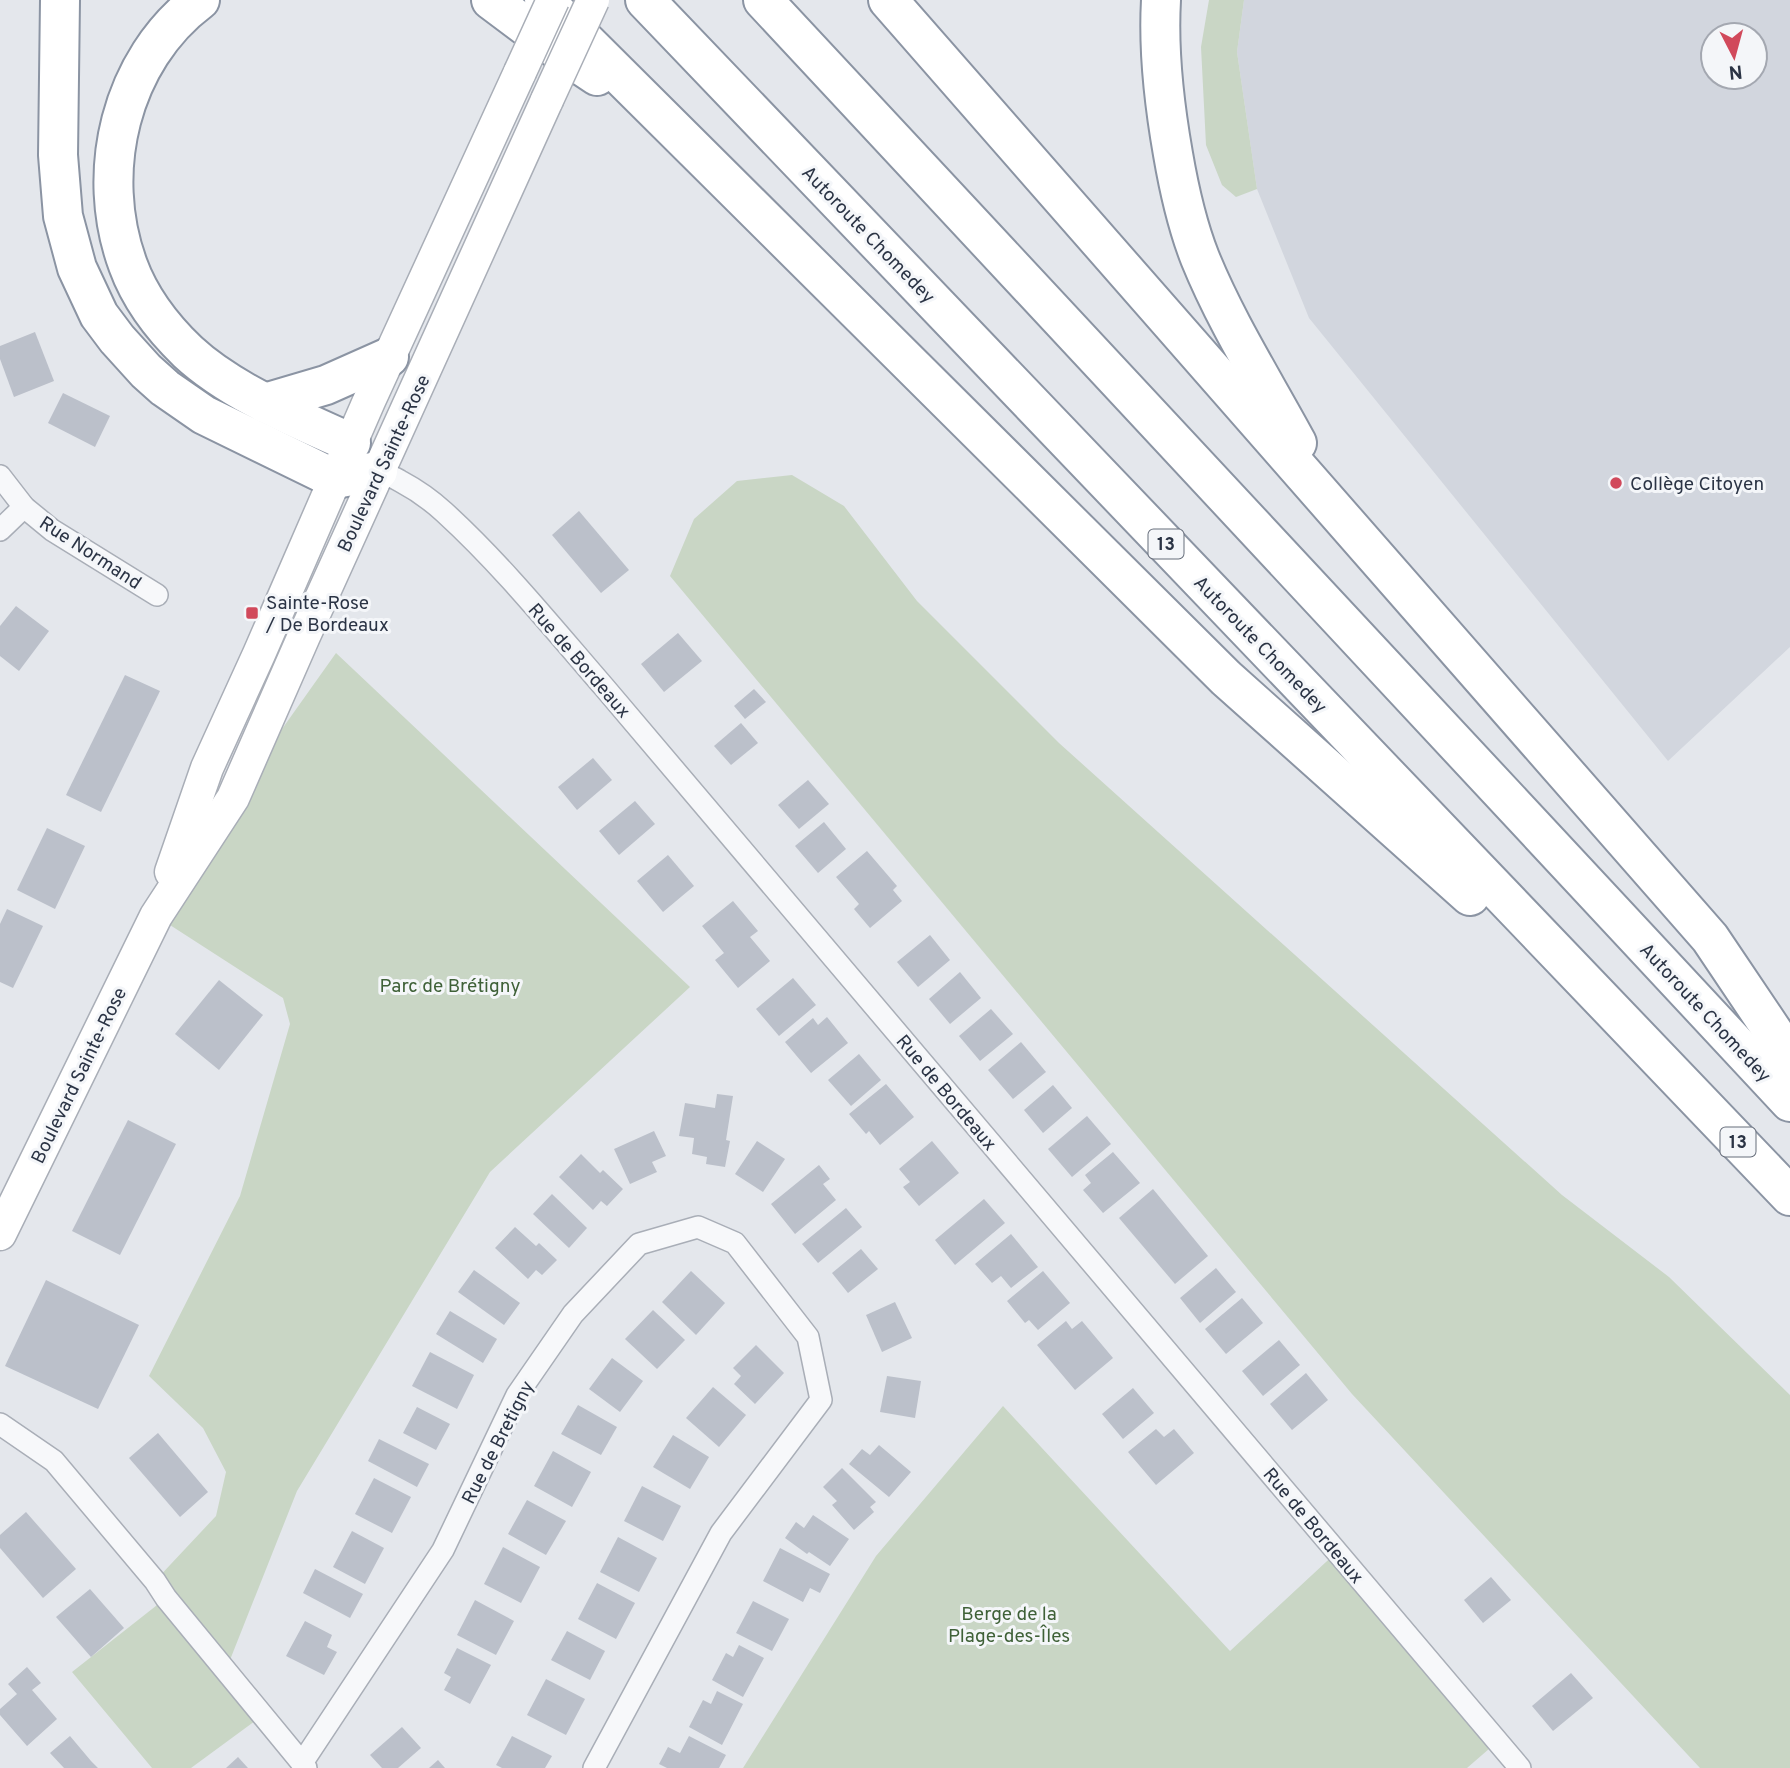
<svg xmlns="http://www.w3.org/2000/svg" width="1790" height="1768" font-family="Overpass,sans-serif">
	<rect width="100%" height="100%" fill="#e4e7ec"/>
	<!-- built -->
	<path fill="#d2d6de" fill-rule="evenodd" d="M1244,0H1790V647L1668,761L1309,318L1257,189L1237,52ZM1713,35H1755V77H1713Z"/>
	<!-- green -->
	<g fill="#c9d6c5">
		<path d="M1209,0H1244L1237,52L1257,189L1236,197L1222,185L1206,145L1201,47Z"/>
		<path d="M792,475L844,506L917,601L1059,743L1562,1195L1669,1277L1790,1395V1768H1700L1352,1394L670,576L694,519L737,481Z"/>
		<path d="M336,653L690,987L490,1172L297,1491L226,1670L263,1715L191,1768H152L72,1672L166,1598L155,1581L216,1516L226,1472L203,1428L149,1376L240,1196L290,1024L283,998L156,916L233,798Z"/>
		<path d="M1003,1406L1230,1651L1340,1549L1497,1742L1467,1768H743L876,1556Z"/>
	</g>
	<!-- building -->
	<g fill="#bbc0ca">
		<path d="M35,332L54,381L14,397L0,359V346Z"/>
		<path d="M63,393L110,416L95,447L48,423Z"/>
		<path d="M579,511L629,570L601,593L552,535Z"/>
		<path d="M16,606L49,631L19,671L0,656V626Z"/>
		<path d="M678,633L702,661L664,692L641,664Z"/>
		<path d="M125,675L160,691L101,812L66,795Z"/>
		<path d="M754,689L766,702L745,719L734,706Z"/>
		<path d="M741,723L758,743L731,765L714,746Z"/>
		<path d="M593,758L612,780L577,810L558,787Z"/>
		<path d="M808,780L829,804L799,829L778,805Z"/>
		<path d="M635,801L655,824L619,855L599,831Z"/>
		<path d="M824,822L846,849L818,873L795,846Z"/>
		<path d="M47,828L85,846L55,909L17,890Z"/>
		<path d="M867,851L897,886L893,890L902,901L870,928L854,909L859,904L836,877Z"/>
		<path d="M668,855L694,886L663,912L637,881Z"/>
		<path d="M733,901L758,931L750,937L770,961L738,988L715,960L724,953L702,926Z"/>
		<path d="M7,909L43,926L13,988L0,982V924Z"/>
		<path d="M930,935L950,960L918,987L897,962Z"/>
		<path d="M960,972L981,998L950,1024L929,999Z"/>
		<path d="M793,978L816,1005L779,1036L756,1009Z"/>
		<path d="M219,980L263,1015L219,1070L175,1034Z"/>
		<path d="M991,1009L1013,1034L980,1061L959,1036Z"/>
		<path d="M827,1017L848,1043L811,1073L785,1042L813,1018L818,1025Z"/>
		<path d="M1021,1042L1046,1072L1013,1099L988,1070Z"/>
		<path d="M859,1054L881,1080L851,1106L828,1080Z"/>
		<path d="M886,1084L914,1117L880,1145L869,1131L866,1134L849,1114Z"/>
		<path d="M1053,1085L1072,1108L1043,1133L1024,1110Z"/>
		<path d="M717,1094L733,1096L726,1140L730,1141L725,1167L706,1164L707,1157L692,1154L694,1138L679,1136L685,1103L715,1108Z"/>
		<path d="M1087,1116L1111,1144L1072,1177L1048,1149Z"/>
		<path d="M128,1120L176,1144L120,1255L72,1231Z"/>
		<path d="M654,1131L666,1156L652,1162L657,1172L630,1184L614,1149Z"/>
		<path d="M757,1141L785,1159L763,1192L735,1174Z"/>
		<path d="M932,1141L959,1173L919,1206L903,1187L910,1182L899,1169Z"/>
		<path d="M1113,1152L1140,1183L1103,1213L1083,1190L1091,1183L1085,1175Z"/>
		<path d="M581,1154L600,1173L603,1170L623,1189L607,1206L601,1201L593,1210L559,1177Z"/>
		<path d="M819,1165L830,1179L823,1184L836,1200L795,1234L771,1204Z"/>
		<path d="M1153,1189L1208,1256L1175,1284L1119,1218Z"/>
		<path d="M552,1194L587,1228L569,1248L533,1214Z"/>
		<path d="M984,1199L1005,1223L955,1265L935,1240Z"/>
		<path d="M846,1208L862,1227L818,1263L802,1244Z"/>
		<path d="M515,1227L536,1246L539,1243L557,1260L542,1275L536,1270L528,1279L495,1248Z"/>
		<path d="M1011,1234L1038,1267L1011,1288L1001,1276L992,1283L975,1264Z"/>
		<path d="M861,1249L878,1269L848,1293L832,1273Z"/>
		<path d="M1216,1268L1236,1292L1200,1323L1180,1298Z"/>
		<path d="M474,1270L520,1303L504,1325L458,1292Z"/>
		<path d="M691,1271L725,1303L696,1335L662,1302Z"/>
		<path d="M1043,1271L1070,1303L1038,1330L1029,1320L1025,1323L1007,1301Z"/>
		<path d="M46,1280L139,1325L98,1409L5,1366Z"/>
		<path d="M1242,1298L1263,1323L1226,1354L1205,1329Z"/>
		<path d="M895,1302L912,1338L882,1352L866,1315Z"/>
		<path d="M653,1310L685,1340L657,1369L625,1339Z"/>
		<path d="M450,1311L497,1339L483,1363L436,1334Z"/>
		<path d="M1066,1321L1072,1329L1082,1321L1113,1358L1075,1390L1037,1345Z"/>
		<path d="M1279,1340L1300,1365L1263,1396L1242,1371Z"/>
		<path d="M756,1345L784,1373L755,1404L734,1384L741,1376L733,1368Z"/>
		<path d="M430,1352L474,1375L457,1409L412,1386Z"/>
		<path d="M612,1358L643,1381L620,1412L589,1389Z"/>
		<path d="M1306,1373L1328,1400L1292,1430L1270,1404Z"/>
		<path d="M887,1376L921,1381L915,1418L880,1412Z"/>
		<path d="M713,1387L746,1415L719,1447L686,1418Z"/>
		<path d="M1133,1388L1154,1413L1123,1439L1102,1414Z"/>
		<path d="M578,1405L617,1427L601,1455L561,1434Z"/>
		<path d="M417,1407L450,1424L436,1450L403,1433Z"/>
		<path d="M1156,1429L1164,1437L1174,1429L1194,1453L1156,1485L1128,1452Z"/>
		<path d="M158,1433L208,1492L180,1517L129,1458Z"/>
		<path d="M673,1435L709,1457L690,1489L653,1467Z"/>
		<path d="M379,1439L429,1464L417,1487L368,1461Z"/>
		<path d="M879,1445L911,1472L889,1497L849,1464L862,1449L870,1455Z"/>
		<path d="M553,1451L591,1472L572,1507L534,1486Z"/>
		<path d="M842,1468L876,1502L870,1507L874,1512L854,1530L832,1505L837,1501L823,1487Z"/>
		<path d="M374,1478L411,1497L392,1533L355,1514Z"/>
		<path d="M642,1486L681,1506L663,1541L624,1521Z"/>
		<path d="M527,1500L566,1521L546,1555L508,1534Z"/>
		<path d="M26,1512L76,1569L43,1598L0,1548V1535Z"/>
		<path d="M813,1515L849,1539L830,1566L809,1552L807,1554L785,1538L796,1522L804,1528Z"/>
		<path d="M352,1531L384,1548L365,1584L333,1567Z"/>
		<path d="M618,1537L657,1558L639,1592L600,1572Z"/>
		<path d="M503,1547L540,1567L521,1603L484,1584Z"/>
		<path d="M780,1548L830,1574L820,1593L810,1588L803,1602L763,1581Z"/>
		<path d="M315,1569L363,1594L350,1618L303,1593Z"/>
		<path d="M1491,1577L1511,1600L1483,1623L1464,1600Z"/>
		<path d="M597,1583L635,1603L616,1639L578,1619Z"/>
		<path d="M90,1589L124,1628L91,1657L56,1617Z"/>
		<path d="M475,1600L514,1621L496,1655L457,1635Z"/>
		<path d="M753,1601L789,1619L772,1651L736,1633Z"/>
		<path d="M305,1621L332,1635L327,1647L337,1652L324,1675L286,1656Z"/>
		<path d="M567,1631L605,1651L590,1680L551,1660Z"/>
		<path d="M739,1645L764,1658L743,1697L712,1680L726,1653L733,1657Z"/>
		<path d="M457,1648L491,1665L470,1704L444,1690L451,1677L444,1673Z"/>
		<path d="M27,1667L41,1683L32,1690L57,1719L27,1746L0,1715V1709L17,1694L8,1684Z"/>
		<path d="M1571,1673L1593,1698L1553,1731L1532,1706Z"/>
		<path d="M546,1679L585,1699L566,1735L527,1715Z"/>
		<path d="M717,1691L743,1704L722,1745L689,1727L703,1700L711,1704Z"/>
		<path d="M402,1727L421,1748L398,1768H382L370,1755Z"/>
		<path d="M70,1736L91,1761L98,1768H64L50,1753Z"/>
		<path d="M512,1736L552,1756L545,1768H502L496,1765Z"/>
		<path d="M689,1736L726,1755L719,1768H667L659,1764L668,1747L680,1753Z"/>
		<path d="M238,1757L248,1768H226Z"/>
		<path d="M438,1760L445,1768H429Z"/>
	</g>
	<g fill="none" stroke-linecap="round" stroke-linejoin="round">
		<!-- street casing -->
		<g stroke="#a9aeb7" stroke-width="24">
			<g id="street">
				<path d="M372,465C380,473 390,475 400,481C415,489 431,500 444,512C502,565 552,627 604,687L1520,1768"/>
				<path d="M0,476L24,507L52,530L157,595"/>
				<path d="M0,530L24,507"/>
				<path d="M0,1424L54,1461L155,1581L166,1598L306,1768"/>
				<path d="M302,1763L443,1550L517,1395L573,1314L639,1244L698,1227L735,1243L808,1337L821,1400L721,1533L594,1768"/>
			</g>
		</g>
		<!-- secondary casing -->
		<g stroke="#a9aeb7" stroke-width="35">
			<g id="secondary">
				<path d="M171,872L207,768L259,654L369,401L520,72"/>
				<path d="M0,1234L156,916L233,798L304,636L547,100"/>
			</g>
		</g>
		<!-- highway casing -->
		<g stroke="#8b94a3" stroke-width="42">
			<g id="highway">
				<path d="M60,0L58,155L63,216L77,268L99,315L117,339L146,371L165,388L204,415L335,479L378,471"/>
				<path d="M200,0C120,60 94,173 128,265C140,298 163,328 188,352C231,392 298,419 351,443"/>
				<path d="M491,0L555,48L597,76"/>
				<path d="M544,0L1226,678L1470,896"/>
				<path d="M645,0L1790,1196"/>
				<path d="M763,0L1790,1102"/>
				<path d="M888,0L1710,938L1790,1057"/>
				<path d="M1161,0C1158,52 1164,103 1173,154C1179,189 1187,225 1200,258C1226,322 1264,382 1297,443"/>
				<path d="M265,403L326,385L389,357"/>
			</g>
		</g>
		<!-- street -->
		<use href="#street" stroke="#f7f8fa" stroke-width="21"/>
		<!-- secondary -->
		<use href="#secondary" stroke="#fff" stroke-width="32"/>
		<!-- highway -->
		<use href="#highway" stroke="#fff" stroke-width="38"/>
		<!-- secondary-bridge casing -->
		<g stroke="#a9aeb7" stroke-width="35" stroke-linecap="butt">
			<g id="secondary-bridge">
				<path d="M520,72L553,0"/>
				<path d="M547,100L593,0"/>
			</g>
		</g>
		<!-- secondary-bridge -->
		<use href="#secondary-bridge" stroke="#fff" stroke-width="32"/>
	</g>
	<!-- markers -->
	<g fill="#d1495b" stroke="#f4f6f9" stroke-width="2.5">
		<circle cx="1616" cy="483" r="7"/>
		<rect x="245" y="606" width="14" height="14" rx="3.5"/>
	</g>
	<g text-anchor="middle" stroke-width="6" stroke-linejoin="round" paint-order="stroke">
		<!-- shield labels -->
		<g fill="#f4f6f9" stroke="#676e7b" stroke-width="2">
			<rect x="1148.5" y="529.5" width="35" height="29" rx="5"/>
			<rect x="1720.5" y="1127.5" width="35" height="29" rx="5"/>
		</g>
		<g font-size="18" font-weight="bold" fill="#2b3445">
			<text x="1166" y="550">13</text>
			<text x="1738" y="1148">13</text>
		</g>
		<!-- street labels -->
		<g font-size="19" fill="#2b3445" stroke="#f4f6f9">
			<text transform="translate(869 234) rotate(46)" y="7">Autoroute Chomedey</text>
			<text transform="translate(383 463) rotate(-65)" y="7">Boulevard Sainte-Rose</text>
			<text transform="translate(91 552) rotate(33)" y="7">Rue Normand</text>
			<text transform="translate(1261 644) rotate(46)" y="7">Autoroute Chomedey</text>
			<text transform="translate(580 660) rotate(49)" y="7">Rue de Bordeaux</text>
			<text transform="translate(1706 1012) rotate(47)" y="7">Autoroute Chomedey</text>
			<text transform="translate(78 1075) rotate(-64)" y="7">Boulevard Sainte-Rose</text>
			<text transform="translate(947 1092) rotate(50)" y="7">Rue de Bordeaux</text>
			<text transform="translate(497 1442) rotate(-63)" y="7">Rue de Bretigny</text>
			<text transform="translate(1314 1525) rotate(50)" y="7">Rue de Bordeaux</text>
		</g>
		<!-- poi labels -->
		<g font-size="19" fill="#2b3445" stroke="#f4f6f9" text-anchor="start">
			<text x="1630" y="490">Collège Citoyen</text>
			<text x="266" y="609">Sainte-Rose<tspan x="266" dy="22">/ De Bordeaux</tspan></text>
		</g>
		<!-- park labels -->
		<g font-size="19" fill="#3f6138" stroke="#f4f6f9">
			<text x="450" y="992">Parc de Brétigny</text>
			<text x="1009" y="1620">Berge de la<tspan x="1009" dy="22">Plage-des-Îles</tspan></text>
		</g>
	</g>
	<!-- north arrow -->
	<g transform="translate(1734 56) rotate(174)"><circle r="33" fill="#f4f6f9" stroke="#a4a8b1" stroke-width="2"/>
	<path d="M0-5L12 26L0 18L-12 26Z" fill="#d1495b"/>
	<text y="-10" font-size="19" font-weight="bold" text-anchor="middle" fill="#2b3445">N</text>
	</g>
</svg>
